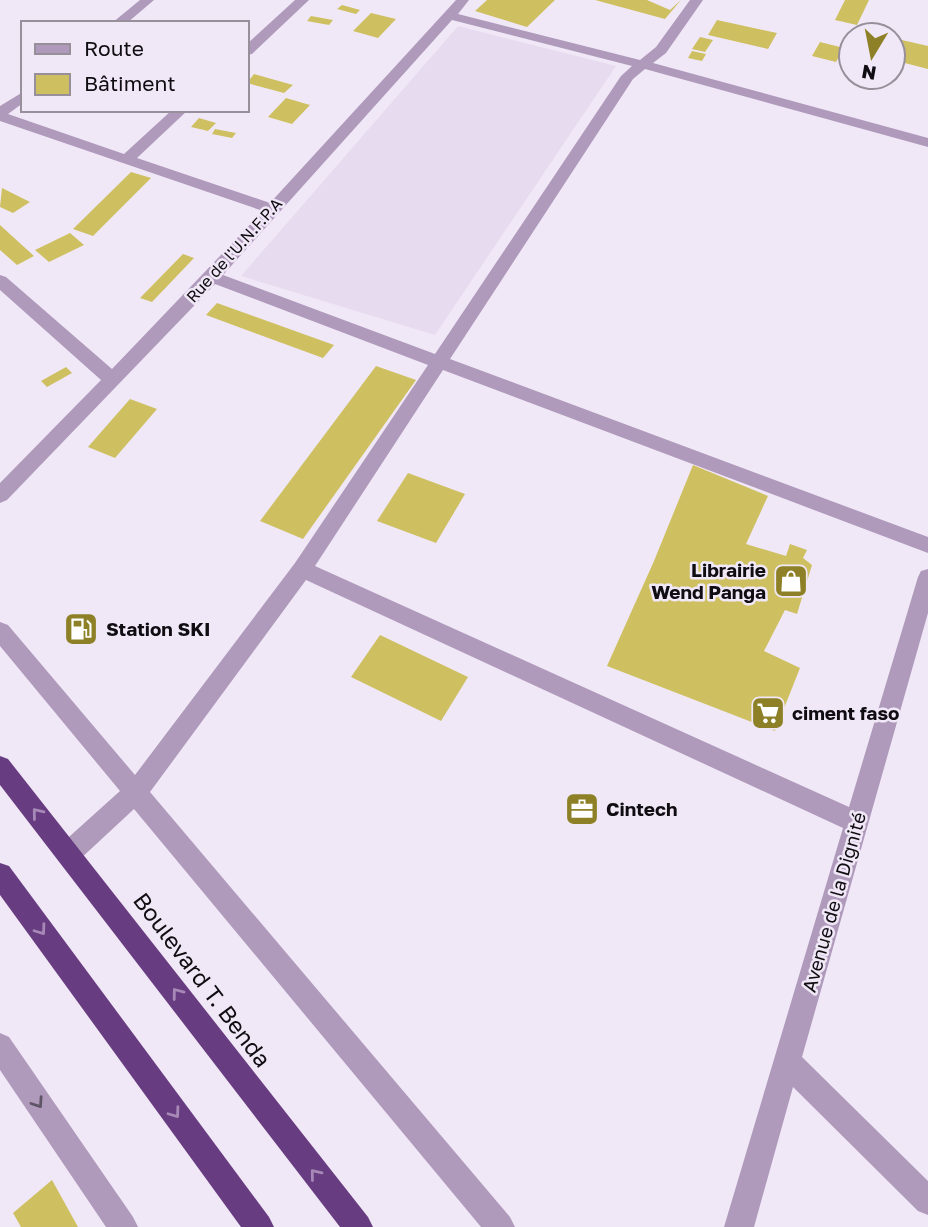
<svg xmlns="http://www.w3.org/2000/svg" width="928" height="1227" font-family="'Golos Text',sans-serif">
	<rect width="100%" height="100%" fill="#f1e8f7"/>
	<!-- built -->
	<path fill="#e7dbef" d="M458,26L616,66L435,335L241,276Z"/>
	<!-- building -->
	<g fill="#cec061">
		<path d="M487,0H555L527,27L475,11Z"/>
		<path d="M595,0H647L670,10L681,0L665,19Z"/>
		<path d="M845,0H869L857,25L835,20Z"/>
		<path d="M342,5L360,10L356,14L337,9Z"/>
		<path d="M371,13L396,19L378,38L353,31Z"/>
		<path d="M311,16L333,20L329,25L307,21Z"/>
		<path d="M717,20L777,33L768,49L708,35Z"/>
		<path d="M700,37L713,40L705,52L692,49Z"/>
		<path d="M893,38L928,46V69L893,60Z"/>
		<path d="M820,42L844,48L836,62L812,56Z"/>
		<path d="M692,51L706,54L702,61L688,58Z"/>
		<path d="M254,74L293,85L284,93L247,83Z"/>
		<path d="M286,98L310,105L292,124L268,117Z"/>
		<path d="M199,118L216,123L208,131L191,127Z"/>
		<path d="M215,129L236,133L232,138L212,134Z"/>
		<path d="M131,172L151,178L93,236L73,229Z"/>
		<path d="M2,188L30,202L13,213L0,207Z"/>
		<path d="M0,225L34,256L17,265L0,250Z"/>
		<path d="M70,233L84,245L49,262L35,250Z"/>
		<path d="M183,254L194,258L152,302L140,298Z"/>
		<path d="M217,303L334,345L323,358L206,315Z"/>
		<path d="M376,366L416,380L303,539L260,521Z"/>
		<path d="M66,367L72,373L47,387L41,381Z"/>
		<path d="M130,399L157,409L115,458L88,447Z"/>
		<path d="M693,465L768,496L746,544L786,556L790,544L807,550L803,558L812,565L797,614L785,610L764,651L800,668L775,731L607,666L654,561Z"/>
		<path d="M408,473L465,494L436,543L377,521Z"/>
		<path d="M380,635L468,677L441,721L351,677Z"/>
		<path d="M52,1180L78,1227H21L13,1213Z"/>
	</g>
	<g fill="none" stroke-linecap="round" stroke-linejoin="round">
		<!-- minor -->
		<g fill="#af9abc" fill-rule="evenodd">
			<path d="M140,0H154L127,23H112Z"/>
			<path d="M295,0H309L252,54L247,55V44Z"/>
			<path d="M456,0H469L458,14L640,60L656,47L690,0H703L666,53L653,63L928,138V147L645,69L633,79L450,359L928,537V553L443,370L315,566L849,807L918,577L921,571L928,569V613L802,1057L928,1181V1215L918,1211L793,1087L754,1227H724L843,828L306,580L150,792L510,1217L515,1227H481L134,809L78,861L69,865L60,861L57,853L60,845L120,791L0,646V622L8,625L135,775L295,563L428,365L215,284L7,500L0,503V483L101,380L0,290V275L6,277L112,369L263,211L0,121V106L23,92V103L8,114L124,154L172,110H188L137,158L270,203ZM452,20L632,66L621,76L435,354L223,275Z"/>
			<path d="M0,1033L9,1037L133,1217L138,1227H106L0,1070Z"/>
		</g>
		<!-- highway -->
		<g fill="#683c80" fill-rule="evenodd">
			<path d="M0,756L8,759L368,1217L373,1227H340L0,785Z"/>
			<path d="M0,863L9,866L269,1217L274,1227H241L0,895Z"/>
		</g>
	</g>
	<!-- one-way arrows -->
	<defs><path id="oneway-chevron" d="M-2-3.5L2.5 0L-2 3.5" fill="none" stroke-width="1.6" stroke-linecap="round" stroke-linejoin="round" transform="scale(1.75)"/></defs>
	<g stroke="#a689b6">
		<use href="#oneway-chevron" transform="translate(37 813) rotate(-129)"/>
		<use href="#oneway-chevron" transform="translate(41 930) rotate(54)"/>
		<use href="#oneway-chevron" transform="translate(177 993) rotate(-127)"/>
		<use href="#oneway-chevron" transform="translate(175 1113) rotate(54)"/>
		<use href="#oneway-chevron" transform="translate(315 1174) rotate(-129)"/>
	</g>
	<use stroke="#605467" href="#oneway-chevron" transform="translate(38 1103) rotate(56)"/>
	<!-- icons -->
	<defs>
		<g id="shop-square" transform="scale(1.75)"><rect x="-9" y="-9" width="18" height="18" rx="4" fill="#8d8026" stroke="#f1e8f7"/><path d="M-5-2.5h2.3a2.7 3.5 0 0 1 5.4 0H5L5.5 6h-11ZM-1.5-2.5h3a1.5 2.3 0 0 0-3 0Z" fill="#fff"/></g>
		<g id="fuel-square" transform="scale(1.75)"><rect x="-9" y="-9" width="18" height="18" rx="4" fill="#8d8026" stroke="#f1e8f7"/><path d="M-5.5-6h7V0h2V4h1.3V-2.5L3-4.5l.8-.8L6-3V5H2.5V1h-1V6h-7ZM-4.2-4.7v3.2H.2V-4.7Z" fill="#fff"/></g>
		<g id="supermarket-square" transform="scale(1.75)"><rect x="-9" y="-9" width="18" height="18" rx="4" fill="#8d8026" stroke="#f1e8f7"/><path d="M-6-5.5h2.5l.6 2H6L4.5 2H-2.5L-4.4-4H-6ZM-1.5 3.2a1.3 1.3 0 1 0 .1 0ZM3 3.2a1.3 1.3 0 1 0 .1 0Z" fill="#fff"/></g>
		<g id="office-square" transform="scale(1.75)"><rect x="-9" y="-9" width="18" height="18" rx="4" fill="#8d8026" stroke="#f1e8f7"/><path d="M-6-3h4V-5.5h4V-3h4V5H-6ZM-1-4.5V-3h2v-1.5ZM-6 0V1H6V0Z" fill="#fff"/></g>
	</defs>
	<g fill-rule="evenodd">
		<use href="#shop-square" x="791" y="581"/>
		<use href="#fuel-square" x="81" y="629"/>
		<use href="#supermarket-square" x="768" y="713"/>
		<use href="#office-square" x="582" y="809"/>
	</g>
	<g text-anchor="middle" stroke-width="5" stroke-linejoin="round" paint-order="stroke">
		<!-- far-street labels -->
		<g font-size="16" fill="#100d12" stroke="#f1e8f7">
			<text transform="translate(234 250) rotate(-48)" y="6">Rue de l'U.N.F.P.A</text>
		</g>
		<!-- poi labels -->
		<g font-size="19" font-weight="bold" fill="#100d12" stroke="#f1e8f7" text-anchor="start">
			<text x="766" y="577" text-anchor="end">Librairie<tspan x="766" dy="22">Wend Panga</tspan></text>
			<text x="106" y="636">Station SKI</text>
			<text x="792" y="720">ciment faso</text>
			<text x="606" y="816">Cintech</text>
		</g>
		<!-- street labels -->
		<g font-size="19" fill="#100d12" stroke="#f1e8f7">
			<text transform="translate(834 902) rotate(-74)" y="7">Avenue de la Dignité</text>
		</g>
		<!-- near-street labels -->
		<g font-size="23" fill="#100d12" stroke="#f1e8f7">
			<text transform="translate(202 980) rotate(53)" y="8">Boulevard T. Benda</text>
		</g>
	</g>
	<!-- legend -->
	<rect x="21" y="21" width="228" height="91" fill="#f1e8f7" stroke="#97909b" stroke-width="2"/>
	<rect x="35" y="44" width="35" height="10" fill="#af9abc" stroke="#97909b" stroke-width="2"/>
	<text x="84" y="56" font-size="21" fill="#100d12">Route</text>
	<rect x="35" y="74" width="35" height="21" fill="#cec061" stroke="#97909b" stroke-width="2"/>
	<text x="84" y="91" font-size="21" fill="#100d12">Bâtiment</text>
	<!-- north arrow -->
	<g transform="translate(872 56) rotate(190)"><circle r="33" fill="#f1e8f7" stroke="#97909b" stroke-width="2"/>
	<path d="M0-5L12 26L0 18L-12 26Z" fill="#8d8026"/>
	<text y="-10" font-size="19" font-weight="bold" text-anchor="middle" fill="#100d12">N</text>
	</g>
</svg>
